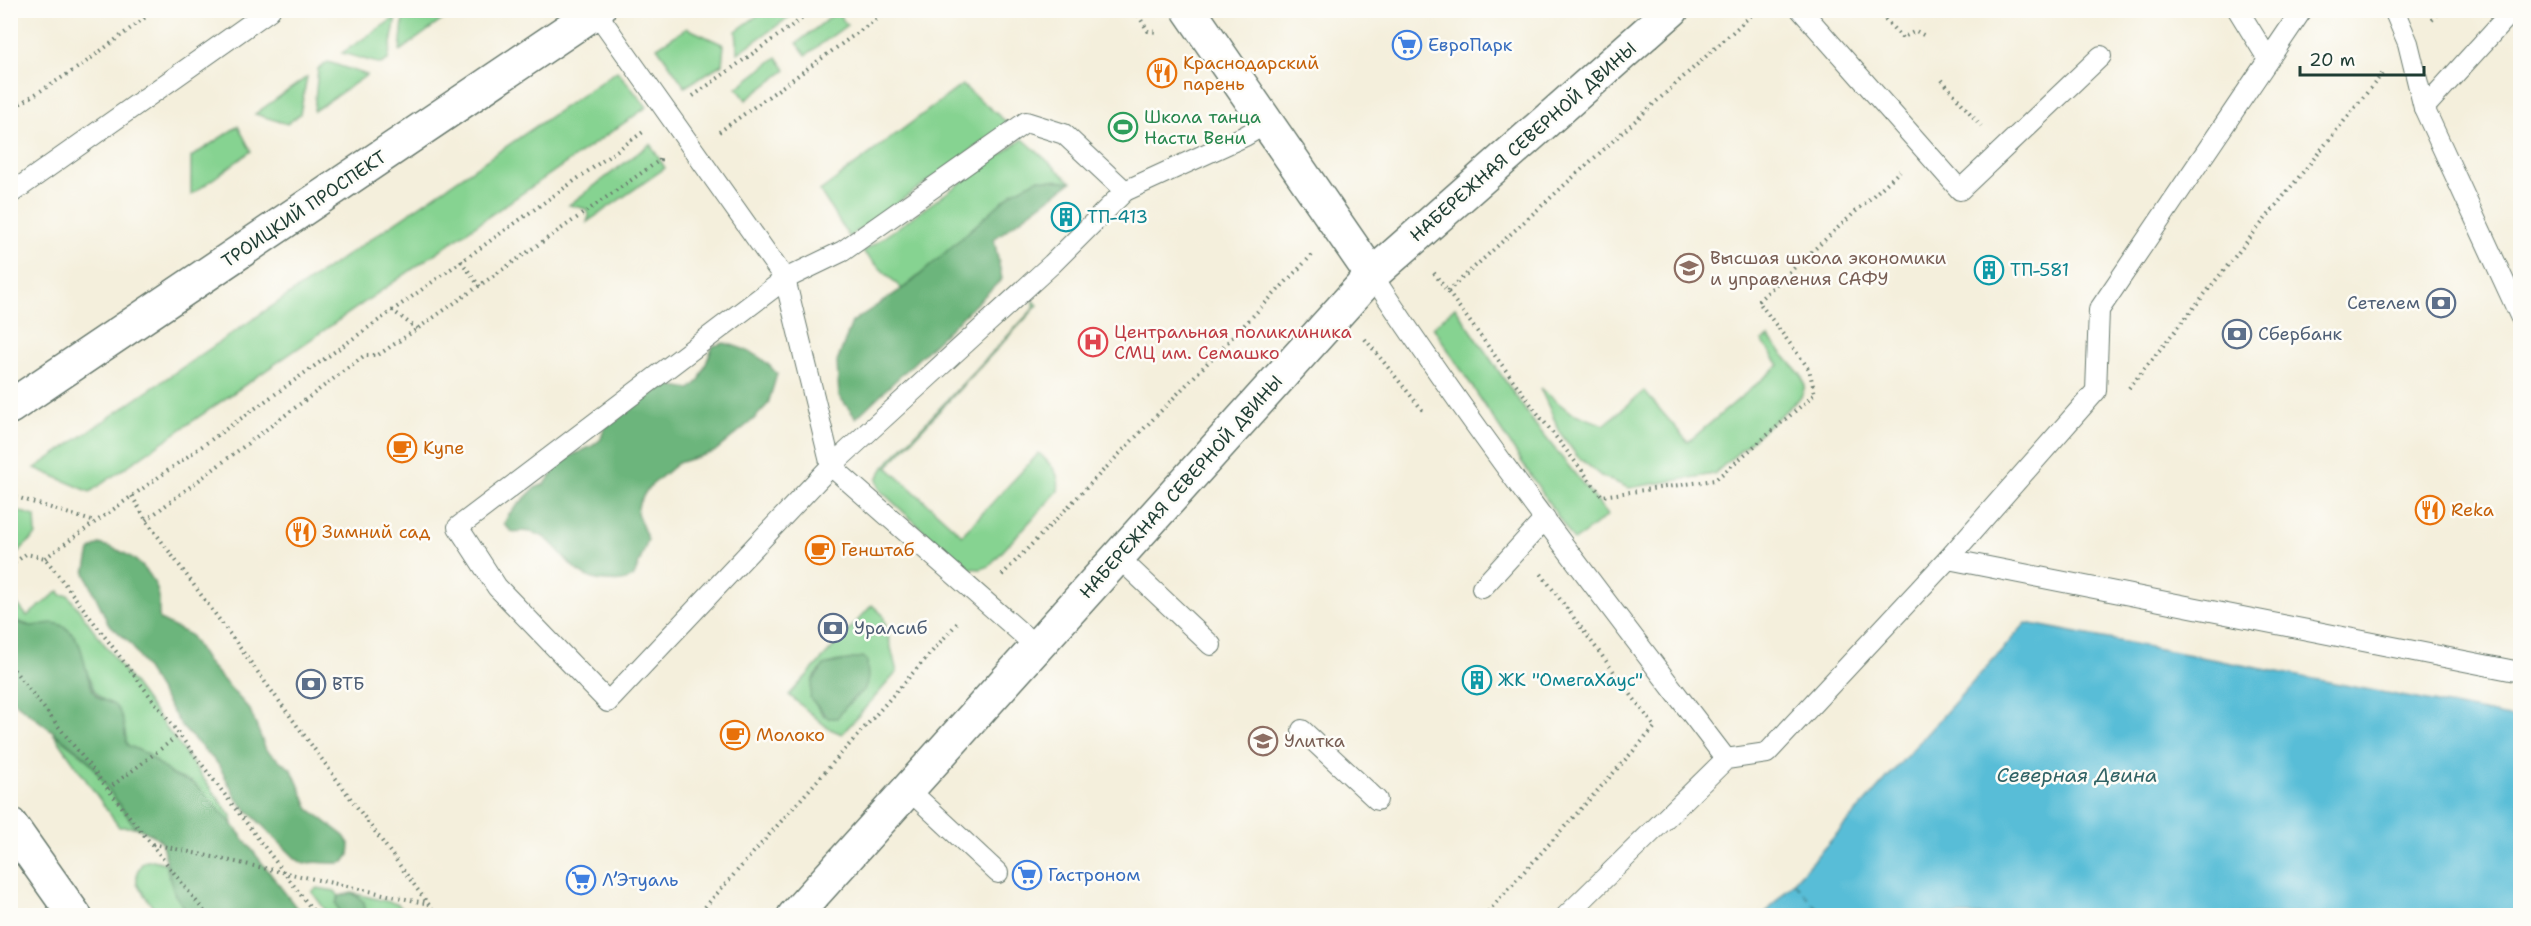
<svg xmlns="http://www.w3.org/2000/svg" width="2531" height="926" font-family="'Shantell Sans',sans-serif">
	<rect width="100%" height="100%" fill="#fdfcf7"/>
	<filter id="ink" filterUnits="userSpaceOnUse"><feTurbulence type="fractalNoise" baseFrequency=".0167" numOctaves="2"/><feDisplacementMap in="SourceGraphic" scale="12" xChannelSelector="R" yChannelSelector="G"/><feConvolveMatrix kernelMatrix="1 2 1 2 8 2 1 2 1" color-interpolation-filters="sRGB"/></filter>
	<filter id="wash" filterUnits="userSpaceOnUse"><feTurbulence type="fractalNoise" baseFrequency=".008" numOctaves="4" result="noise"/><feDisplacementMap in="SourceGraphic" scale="24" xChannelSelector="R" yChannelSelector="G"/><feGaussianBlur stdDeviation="1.35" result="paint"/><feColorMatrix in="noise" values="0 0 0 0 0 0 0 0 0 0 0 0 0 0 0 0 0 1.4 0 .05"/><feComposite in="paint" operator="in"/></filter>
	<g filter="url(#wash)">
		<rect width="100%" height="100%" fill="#f4efdc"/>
		<!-- green -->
		<g fill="#86d391" stroke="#528862" stroke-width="1.5" fill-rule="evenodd">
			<path d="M449,11L453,12L400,51L404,11Z"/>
			<path d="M764,11H798L738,53L736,31Z"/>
			<path d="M837,12L847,25L806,55L797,43Z"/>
			<path d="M396,17L388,60L381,64L342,53Z"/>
			<path d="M687,28L724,45L722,64L685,87L657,47Z"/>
			<path d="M777,57L786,70L746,100L737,88Z"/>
			<path d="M328,62L367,75L314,111L318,69Z"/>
			<path d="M617,71L647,107L90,492L35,468Z"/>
			<path d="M307,77L300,114L287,124L255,114Z"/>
			<path d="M962,85L1009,124L849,237L820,191Z"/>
			<path d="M238,126L251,151L191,195V157Z"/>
			<path d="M1023,139L1071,182L1039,179L902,289L863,252Z"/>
			<path d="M650,144L665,168L587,222L589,216L586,209L569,205Z"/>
			<path d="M1032,300L1038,305L887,467L962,535L1039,453C1051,465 1061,473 1058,491L989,566L981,569L964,568L880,490L877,479L884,467L1035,307Z"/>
			<path d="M1455,307L1534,423L1608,515L1574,541L1433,327Z"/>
			<path d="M1768,337L1801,375L1805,386L1801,397L1714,474L1629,488L1601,476L1577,456L1561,434L1540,388L1570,412L1604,425L1644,391L1688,442L1779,365L1762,341Z"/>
			<path d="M11,509L35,516L36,535L15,555L11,554Z"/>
			<path d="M59,591L61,595H68L232,817L233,825L193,783L172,775L147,754L127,745L123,723L114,705C80,695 92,651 64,626H31L11,619V596L27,616Z"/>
			<path d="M872,605L883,615L897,672L842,734L828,728L789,695ZM857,658L864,690L847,706L824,716C806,696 805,673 834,662C841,660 849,661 857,658Z"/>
			<path d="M53,733L93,764L135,827H119Z"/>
			<path d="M153,860L165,863L175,895L192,915H158L137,884V872L143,862Z"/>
			<path d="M317,888L335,891L339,896L336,903L341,915H329L312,892Z"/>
			<path d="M352,893L398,904L407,915H361L365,909L359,897Z"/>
		</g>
		<!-- forest -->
		<g fill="#6cb57b" stroke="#467958" stroke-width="1.5">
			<path d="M1039,179L1071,182L994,239L1002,279L856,418L839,396L837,362L852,322L911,283L1013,192Z"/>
			<path d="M724,343C744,348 764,356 777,374L768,404L754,419L714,452L678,463L648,488L639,503L637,513L648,540L634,576C625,582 618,582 607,581C558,580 564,524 512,532L504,524L509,514L535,488L545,484L562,460L592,446L601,439L604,428L657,383L690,389L699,381L713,346Z"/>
			<path d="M99,544C125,550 150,565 158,592C161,602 157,610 160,620L190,635L207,662L250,710L266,750L292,770L309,809L344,836L350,845L349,855L344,862C330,866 318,859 304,864L296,859L238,801L218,764L182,727L131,644L108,623L85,573L90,551Z"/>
			<path d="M10,619C17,622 25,626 32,626C44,625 54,620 64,627C89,642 81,673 95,694C100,702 108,700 114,705C125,714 124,733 127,745L147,754L172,775L193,783L201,790L233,825L302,915L189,914L175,895L161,841L153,835L135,827L86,757L12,700Z"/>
			<path d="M862,657L867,660L868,680L864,690L852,699L837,718H828L810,698L812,682L824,665Z"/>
			<path d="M352,893L364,902L365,909L361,915H341L336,903L339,896Z"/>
		</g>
		<!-- water -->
		<path fill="#59bdd7" stroke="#3c7d86" stroke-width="1.5" d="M2026,623L2520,719V915H1764Z"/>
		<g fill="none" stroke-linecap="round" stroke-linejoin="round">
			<!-- ferry -->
			<path stroke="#306365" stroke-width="1.5" stroke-dasharray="8 6" stroke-linecap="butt" d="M1794,882L1823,916"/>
		</g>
	</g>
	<g filter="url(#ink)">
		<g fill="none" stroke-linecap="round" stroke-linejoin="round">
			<!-- lane casing -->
			<g stroke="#6a7b6f" stroke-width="22">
				<g id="lane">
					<path d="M1801,10L1960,190L2101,56"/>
					<path d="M2238,10L2268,59"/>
					<path d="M2394,10L2408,43L2424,108L2520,316"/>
					<path d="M596,12L785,279L831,466L1037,647"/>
					<path d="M2424,108L2513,10"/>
					<path d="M1125,191L1064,134L1026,122L843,251L785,279L458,527L497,587L608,702L831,466L1052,264L1125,191L1245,136L1267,123"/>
					<path d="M10,194L270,10"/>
					<path d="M1372,275C1482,442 1605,600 1726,759"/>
					<path d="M1118,557L1211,645"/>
					<path d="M1948,559L2096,391L2099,310L2302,10"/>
					<path d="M1482,588L1545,519"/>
					<path d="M1302,730L1377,800"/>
					<path d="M908,789L998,873"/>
					<path d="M1566,916L1726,759L1767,753L1948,559L2520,672"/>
				</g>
			</g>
			<!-- street casing -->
			<g stroke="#6a7b6f" stroke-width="36">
				<g id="street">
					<path d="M1189,10L1372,275"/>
					<path d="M10,824L75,916"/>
				</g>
			</g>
			<!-- secondary casing -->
			<g stroke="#6a7b6f" stroke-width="36">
				<g id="secondary">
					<path d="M10,407L598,10"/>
					<path d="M794,916L1372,275L1672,10"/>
				</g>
			</g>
			<!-- path -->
			<g stroke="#6a7b6f" stroke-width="4" stroke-dasharray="1.5 4.5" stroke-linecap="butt">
				<path d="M1135,10L1148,31L1158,32"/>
				<path d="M1877,10L1902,38L1916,31L1927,37"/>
				<path d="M2432,20L2442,10"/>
				<path d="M1942,80L1981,126"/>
				<path d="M693,96L814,10"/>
				<path d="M10,110L82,65L155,10"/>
				<path d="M719,132L889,10"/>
				<path d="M461,261L480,287"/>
				<path d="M1434,273L1541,418L1602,496L1715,480L1815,394L1809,369L1758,301L1900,171"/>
				<path d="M1448,291L1757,10"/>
				<path d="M392,310L417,329"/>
				<path d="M1365,339L1424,412"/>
				<path d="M2129,388L2382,74"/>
				<path d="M10,495L95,522"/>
				<path d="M132,496L146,520L437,916"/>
				<path d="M146,520L365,355H378L417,329L660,160L659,157"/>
				<path d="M45,558L643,132"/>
				<path d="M10,566L26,554L45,558L317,916"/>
				<path d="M1002,575L1312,255"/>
				<path d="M10,665L208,916"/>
				<path d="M108,789L179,735"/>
				<path d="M153,844L429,904"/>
				<path d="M697,916L960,620"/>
				<path d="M1484,916L1655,727L1539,571"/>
			</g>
			<!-- lane -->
			<use href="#lane" stroke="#fff" stroke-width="20"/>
			<!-- street -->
			<use href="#street" stroke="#fff" stroke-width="33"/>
			<!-- secondary -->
			<use href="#secondary" stroke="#fff" stroke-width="33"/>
		</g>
	</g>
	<!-- icons -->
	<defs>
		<g id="supermarket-ring" transform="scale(1.5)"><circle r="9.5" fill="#fdfcf7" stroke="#3f7fe0" stroke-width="1.5"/><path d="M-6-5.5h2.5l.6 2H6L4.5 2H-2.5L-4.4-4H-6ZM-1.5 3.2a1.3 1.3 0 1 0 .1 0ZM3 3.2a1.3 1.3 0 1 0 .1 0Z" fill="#3f7fe0"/></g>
		<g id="restaurant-ring" transform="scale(1.5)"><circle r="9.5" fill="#fdfcf7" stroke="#e8710a" stroke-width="1.5"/><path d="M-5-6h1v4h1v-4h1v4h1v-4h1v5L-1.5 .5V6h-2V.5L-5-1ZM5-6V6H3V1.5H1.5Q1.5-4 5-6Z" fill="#e8710a"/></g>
		<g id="stadium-ring" transform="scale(1.5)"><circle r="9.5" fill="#fdfcf7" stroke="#2e9e5b" stroke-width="1.5"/><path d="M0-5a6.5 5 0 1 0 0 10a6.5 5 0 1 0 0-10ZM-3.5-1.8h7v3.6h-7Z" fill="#2e9e5b"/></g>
		<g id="building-ring" transform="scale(1.5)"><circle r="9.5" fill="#fdfcf7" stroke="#0f9aa8" stroke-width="1.5"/><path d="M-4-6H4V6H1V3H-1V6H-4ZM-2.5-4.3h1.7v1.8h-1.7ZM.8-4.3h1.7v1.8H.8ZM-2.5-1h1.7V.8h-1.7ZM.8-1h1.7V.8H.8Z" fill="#0f9aa8"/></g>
		<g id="university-ring" transform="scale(1.5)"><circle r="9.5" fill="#fdfcf7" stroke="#8d6e63" stroke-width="1.5"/><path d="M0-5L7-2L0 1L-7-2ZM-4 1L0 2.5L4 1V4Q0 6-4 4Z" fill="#8d6e63"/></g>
		<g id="bank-ring" transform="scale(1.5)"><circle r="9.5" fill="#fdfcf7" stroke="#5c6f8a" stroke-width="1.5"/><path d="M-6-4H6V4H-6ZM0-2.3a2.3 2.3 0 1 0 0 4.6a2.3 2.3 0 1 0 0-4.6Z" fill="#5c6f8a"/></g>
		<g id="hospital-ring" transform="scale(1.5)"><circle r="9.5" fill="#fdfcf7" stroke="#e0444e" stroke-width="1.5"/><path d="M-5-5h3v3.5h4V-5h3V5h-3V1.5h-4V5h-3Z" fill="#e0444e"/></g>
		<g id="cafe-ring" transform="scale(1.5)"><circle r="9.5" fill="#fdfcf7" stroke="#e8710a" stroke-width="1.5"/><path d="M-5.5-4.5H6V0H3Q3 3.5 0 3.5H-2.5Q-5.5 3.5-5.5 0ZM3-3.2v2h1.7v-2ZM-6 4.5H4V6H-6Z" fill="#e8710a"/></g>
		<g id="school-ring" transform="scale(1.5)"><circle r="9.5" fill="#fdfcf7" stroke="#8d6e63" stroke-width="1.5"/><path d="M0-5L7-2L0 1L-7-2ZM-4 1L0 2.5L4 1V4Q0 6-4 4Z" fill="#8d6e63"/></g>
	</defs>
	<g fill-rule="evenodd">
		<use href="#supermarket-ring" x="1407" y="45"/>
		<use href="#restaurant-ring" x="1162" y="73"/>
		<use href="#stadium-ring" x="1123" y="127"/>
		<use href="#building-ring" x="1066" y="217"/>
		<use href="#university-ring" x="1689" y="268"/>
		<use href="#building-ring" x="1989" y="270"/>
		<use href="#bank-ring" x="2441" y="303"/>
		<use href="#bank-ring" x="2237" y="334"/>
		<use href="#hospital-ring" x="1093" y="342"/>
		<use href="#cafe-ring" x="402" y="448"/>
		<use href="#restaurant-ring" x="2430" y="510"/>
		<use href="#restaurant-ring" x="301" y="532"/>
		<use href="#cafe-ring" x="820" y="550"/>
		<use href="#bank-ring" x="833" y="628"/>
		<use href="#building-ring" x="1477" y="680"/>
		<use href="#bank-ring" x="311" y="684"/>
		<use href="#cafe-ring" x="735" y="735"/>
		<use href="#school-ring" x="1263" y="741"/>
		<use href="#supermarket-ring" x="1027" y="875"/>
		<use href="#supermarket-ring" x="581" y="880"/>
	</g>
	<g text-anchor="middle" stroke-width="5" stroke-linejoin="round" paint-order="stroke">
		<!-- shop labels -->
		<g font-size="18" fill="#366cbe" stroke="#fdfcf7" text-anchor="start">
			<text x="1428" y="51">ЕвроПарк</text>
			<text x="1048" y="881">Гастроном</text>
			<text x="602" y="886">Л’Этуаль</text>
		</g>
		<!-- food labels -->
		<g font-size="18" fill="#c56008" stroke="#fdfcf7" text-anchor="start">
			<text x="1183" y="69">Краснодарский<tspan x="1183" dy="21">парень</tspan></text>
			<text x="423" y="454">Купе</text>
			<text x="2451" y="516">Reka</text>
			<text x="322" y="538">Зимний сад</text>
			<text x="841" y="556">Генштаб</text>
			<text x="756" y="741">Молоко</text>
		</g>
		<!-- leisure labels -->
		<g font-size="18" fill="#27864d" stroke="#fdfcf7" text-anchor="start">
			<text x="1144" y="123">Школа танца<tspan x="1144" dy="21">Насти Вени</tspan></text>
		</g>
		<!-- street labels -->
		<g font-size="18" fill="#1f3d34" stroke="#fdfcf7">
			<text transform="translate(1523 142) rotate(-41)" y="6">НАБЕРЕЖНАЯ СЕВЕРНОЙ ДВИНЫ</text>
			<text transform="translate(304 209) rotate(-34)" y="6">ТРОИЦКИЙ ПРОСПЕКТ</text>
			<text transform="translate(1181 487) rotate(-48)" y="6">НАБЕРЕЖНАЯ СЕВЕРНОЙ ДВИНЫ</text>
		</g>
		<!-- culture labels -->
		<g font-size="18" fill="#0d838f" stroke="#fdfcf7" text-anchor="start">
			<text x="1087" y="223">ТП-413</text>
			<text x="2010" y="276">ТП-581</text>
			<text x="1498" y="686">ЖК "ОмегаХаус"</text>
		</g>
		<!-- education labels -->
		<g font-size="18" fill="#785e54" stroke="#fdfcf7" text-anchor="start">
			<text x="1710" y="264">Высшая школа экономики<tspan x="1710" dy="21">и управления САФУ</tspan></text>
			<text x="1284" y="747">Улитка</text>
		</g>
		<!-- service labels -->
		<g font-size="18" fill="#4e5e75" stroke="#fdfcf7" text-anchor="start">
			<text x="2420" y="309" text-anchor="end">Сетелем</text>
			<text x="2258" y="340">Сбербанк</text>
			<text x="854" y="634">Уралсиб</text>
			<text x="332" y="690">ВТБ</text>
		</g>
		<!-- health labels -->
		<g font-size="18" fill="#be3a42" stroke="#fdfcf7" text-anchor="start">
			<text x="1114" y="338">Центральная поликлиника<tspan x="1114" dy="21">СМЦ им. Семашко</tspan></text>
		</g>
		<!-- water labels -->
		<g font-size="20" font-style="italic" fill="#306365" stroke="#fdfcf7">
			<text x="2077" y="782">Северная Двина</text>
		</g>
	</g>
	<!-- margin -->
	<rect width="2531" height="926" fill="none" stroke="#fdfcf7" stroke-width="36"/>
	<!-- scale -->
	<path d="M2300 66v9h124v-9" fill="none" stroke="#1f3d34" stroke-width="3"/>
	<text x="2309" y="66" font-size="18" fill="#1f3d34" stroke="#fdfcf7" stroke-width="4.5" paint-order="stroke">20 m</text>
</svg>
